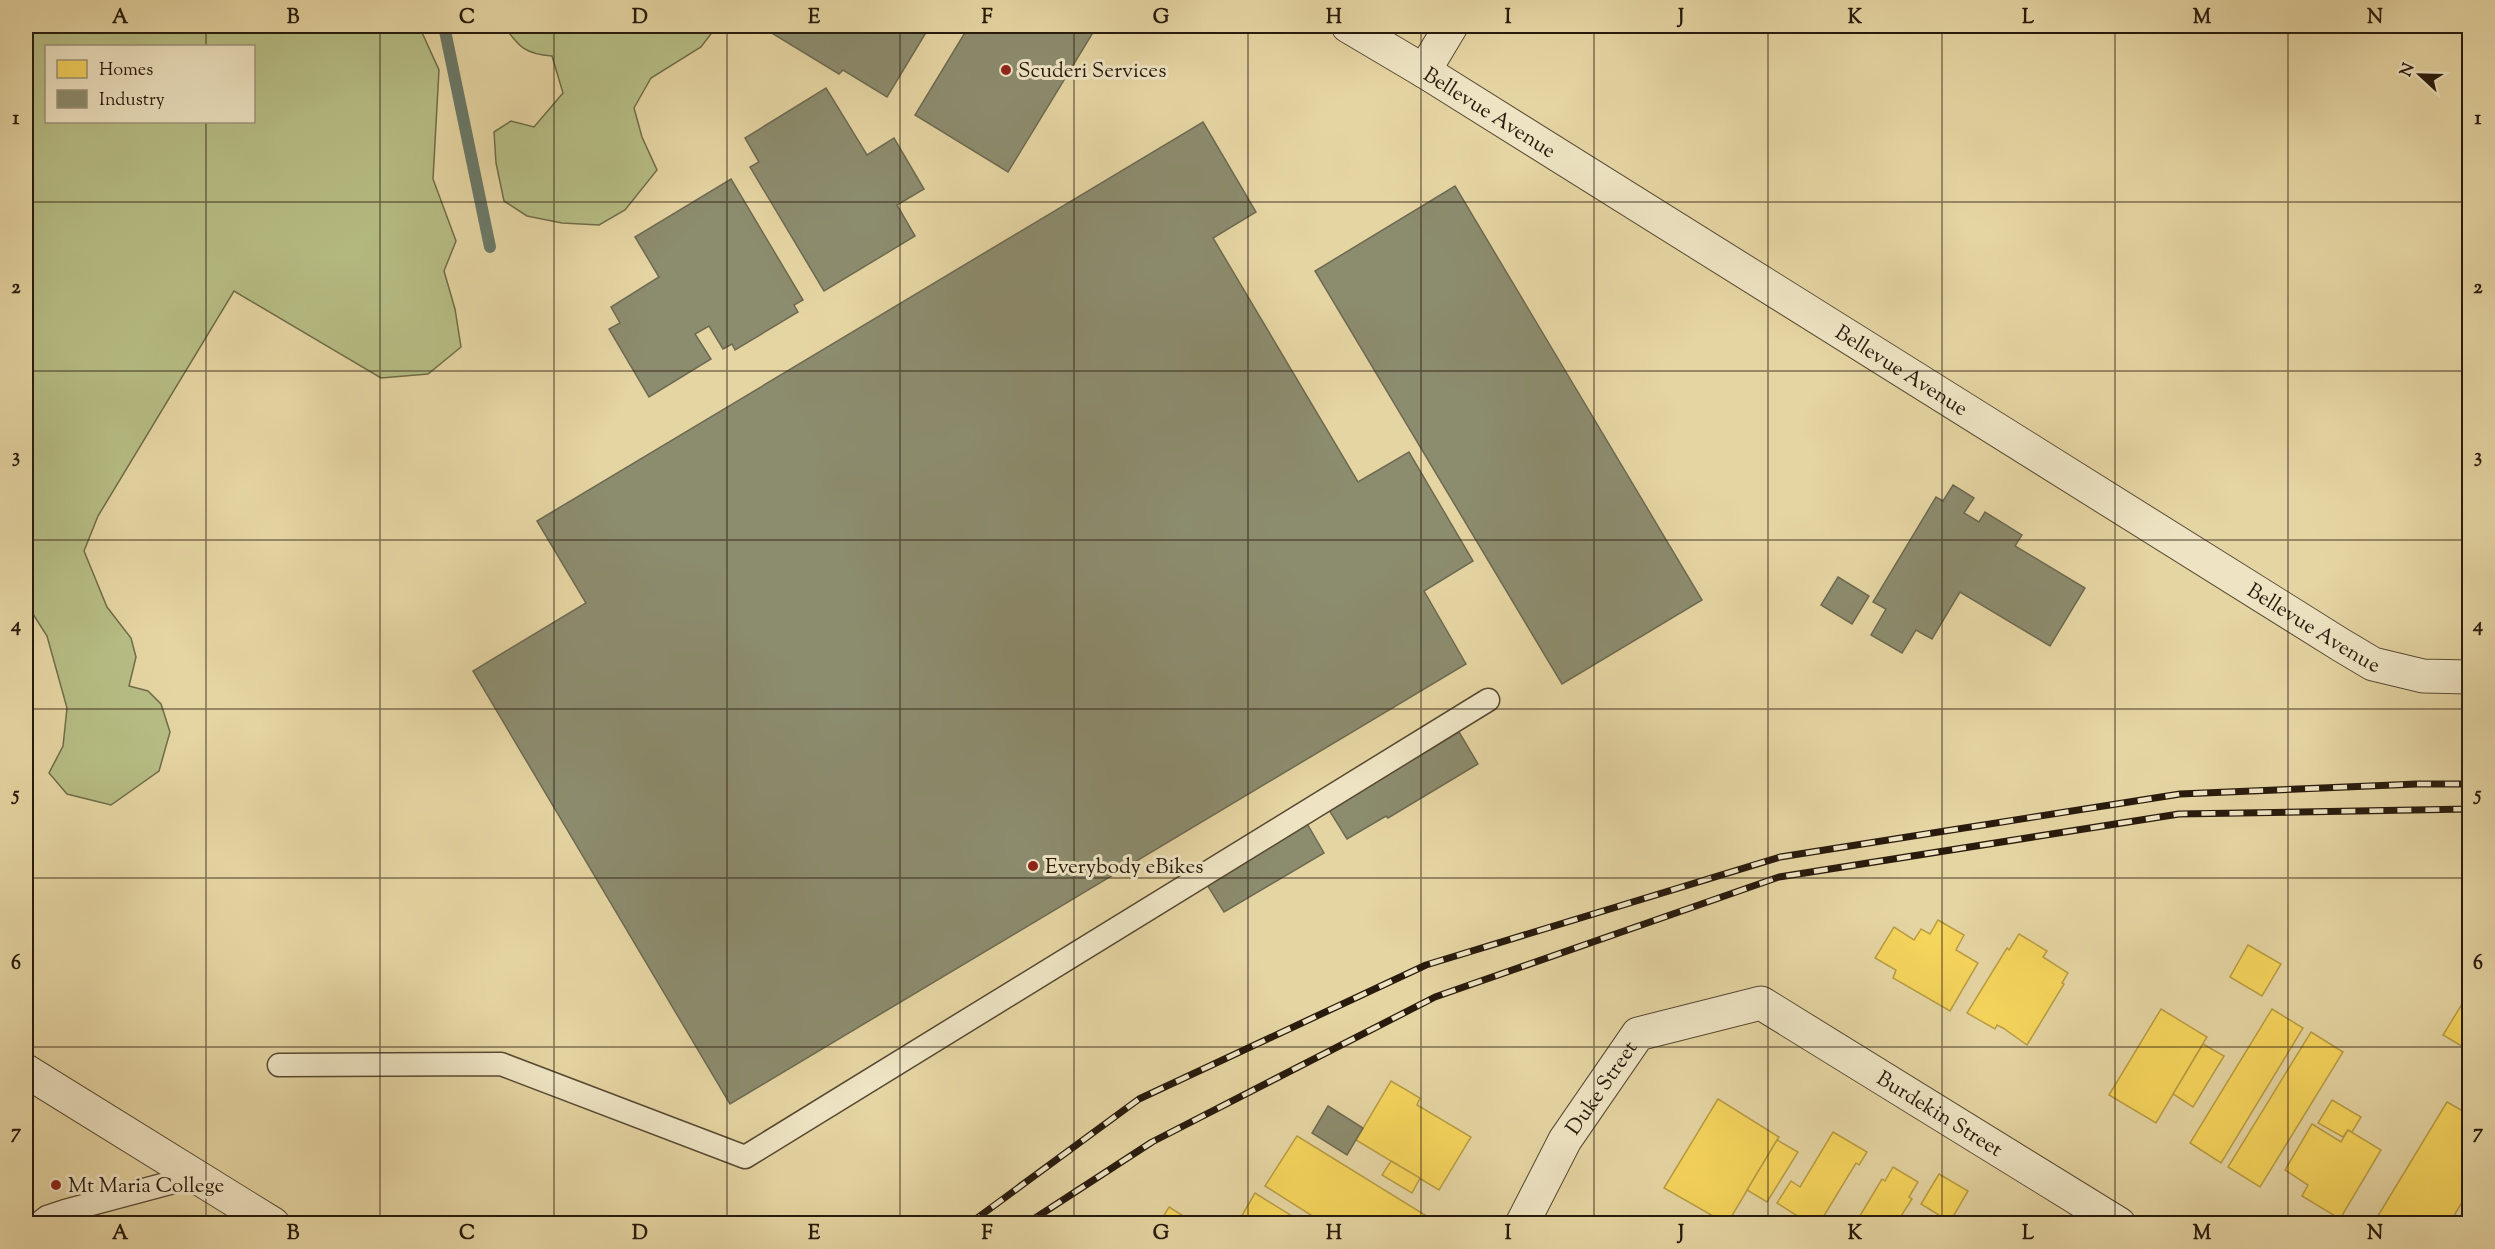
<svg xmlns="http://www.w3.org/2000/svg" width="2495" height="1249" font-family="'Sorts Mill Goudy',serif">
	<rect width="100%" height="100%" fill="#e5d5a2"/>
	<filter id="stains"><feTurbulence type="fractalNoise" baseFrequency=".00333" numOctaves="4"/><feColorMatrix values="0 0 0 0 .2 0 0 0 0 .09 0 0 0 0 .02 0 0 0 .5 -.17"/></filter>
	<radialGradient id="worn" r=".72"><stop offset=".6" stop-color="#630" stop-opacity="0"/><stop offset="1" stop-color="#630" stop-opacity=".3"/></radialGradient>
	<!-- green -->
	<g fill="#b6bd84" stroke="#6f6c48" stroke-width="1.5" fill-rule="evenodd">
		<path d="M26,26H419L439,70L433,179L456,241L444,271L455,309L461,347L428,374L381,378L234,291L98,516L84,551L107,607L131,638L136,657L129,686L148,691L161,704L170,732L159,771L111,805L67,794L49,773L63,746L67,708L47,636L26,603ZM46,46H254V122H46Z"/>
		<path d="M504,26H717L701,47L651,78L634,108L642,137L657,170L625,210L599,225L562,223L527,216L504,201L496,163L494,132L511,121L534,127L563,93L552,56C525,54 519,47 504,26Z"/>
	</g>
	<!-- homes -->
	<g fill="#f6d55c" stroke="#b89d44" stroke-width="1.5">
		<path d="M1938,920L1964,935L1956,950L1978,963L1950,1011L1893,978L1896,970L1875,958L1894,927L1914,940L1921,929L1930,934Z"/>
		<path d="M2019,934L2047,951L2043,957L2068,973L2062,983L2064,984L2027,1045L2003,1028L1997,1025L1995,1029L1967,1013L2007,948L2009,950Z"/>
		<path d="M2248,945L2281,964L2262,996L2230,977Z"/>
		<path d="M2470,991V1051L2443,1035Z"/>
		<path d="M2161,1009L2207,1037L2156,1123L2109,1095Z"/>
		<path d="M2272,1009L2303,1028L2221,1163L2190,1143Z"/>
		<path d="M2311,1032L2343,1052L2260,1187L2228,1167Z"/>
		<path d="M2203,1044L2224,1056L2193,1107L2173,1094Z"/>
		<path d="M1391,1081L1420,1098L1417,1105L1471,1137L1439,1190L1356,1140Z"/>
		<path d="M1718,1099L1779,1137L1727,1224L1664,1188Z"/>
		<path d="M2332,1100L2361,1117L2352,1132L2348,1130L2343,1137L2318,1123Z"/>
		<path d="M2447,1102L2470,1115V1189L2449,1224H2373Z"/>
		<path d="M2312,1124L2341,1142L2348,1130L2381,1150L2340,1219L2302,1196L2308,1185L2285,1170Z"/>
		<path d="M1833,1132L1867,1152L1859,1165L1856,1163L1819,1224H1810L1777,1203L1791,1181L1800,1187Z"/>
		<path d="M1297,1136L1425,1215L1420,1224H1325L1265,1186Z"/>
		<path d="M1777,1140L1798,1152L1767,1202L1747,1190Z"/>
		<path d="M1391,1161L1420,1178L1412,1193L1382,1175Z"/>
		<path d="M1893,1167L1918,1182L1909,1197L1912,1199L1896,1224H1855L1882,1179L1885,1181Z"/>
		<path d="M1939,1174L1968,1191L1950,1222L1921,1204Z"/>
		<path d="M1255,1193L1305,1224H1237Z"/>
		<path d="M1169,1207L1196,1224H1173L1163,1217Z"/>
	</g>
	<!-- industry -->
	<g fill="#8c8c6e" stroke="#6e6a51" stroke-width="1.5">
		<path d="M760,26H930L887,97L843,70L839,74Z"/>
		<path d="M969,26H1097L1008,172L915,115Z"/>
		<path d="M826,88L867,155L894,138L924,189L897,205L915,236L824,291L750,167L759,162L745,138Z"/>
		<path d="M1203,122L1256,212L1213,238L1358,482L1409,452L1473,561L1424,591L1466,664L730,1104L473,671L586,603L537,521Z"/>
		<path d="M731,179L803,300L794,305L798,312L735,350L732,344L723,349L709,326L695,334L711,359L649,397L609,329L620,323L611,307L659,277L635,237Z"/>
		<path d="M1455,186L1702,600L1562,684L1315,271Z"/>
		<path d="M1953,485L1974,498L1964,513L1979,522L1985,512L2022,535L2015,546L2085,588L2050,646L1960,592L1932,639L1916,630L1902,653L1871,635L1886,609L1873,602L1936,497L1943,501Z"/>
		<path d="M1838,577L1869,596L1852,624L1821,605Z"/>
		<path d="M1459,732L1478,764L1388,818L1386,816L1347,839L1329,810Z"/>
		<path d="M1305,820L1324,853L1224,912L1204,880Z"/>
		<path d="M1328,1106L1363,1128L1347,1155L1312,1133Z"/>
	</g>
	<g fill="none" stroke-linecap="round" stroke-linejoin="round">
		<!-- stream -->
		<path stroke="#6a7968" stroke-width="12" d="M444,26L490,247"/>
		<!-- service casing -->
		<g stroke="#574932" stroke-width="25">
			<g id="service">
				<path d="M279,1065L501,1064L745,1157L1488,700"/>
				<path d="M38,1224L47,1217L65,1211L196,1176"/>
			</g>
		</g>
		<!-- minor casing -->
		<g stroke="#574932" stroke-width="35">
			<g id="minor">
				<path id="s1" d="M1348,26L1424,71L2341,645L2373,664L2423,676L2470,677"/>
				<path d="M1424,71L1451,26"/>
				<path d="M26,1071L273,1224"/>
				<path id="s2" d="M1522,1224L1565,1140L1638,1034L1761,1003L2119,1224"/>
			</g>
		</g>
		<!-- service -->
		<use href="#service" stroke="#eee4c3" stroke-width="22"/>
		<!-- minor -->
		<use href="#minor" stroke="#eee4c3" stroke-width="33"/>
		<!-- rail casing -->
		<g stroke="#281a0c" stroke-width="7">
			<g id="rail">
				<path d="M969,1224L1139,1099L1426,965L1780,857L2180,794L2417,784H2470"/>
				<path d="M1026,1224L1152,1142L1435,997L1779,877L2179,814L2470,809"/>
			</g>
		</g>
		<!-- rail -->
		<use href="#rail" stroke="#eee4c3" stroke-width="4.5" stroke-dasharray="14" stroke-linecap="butt"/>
	</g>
	<!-- grid -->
	<path fill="none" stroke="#281a0c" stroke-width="1.5" stroke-opacity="0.55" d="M206,26V46M380,26V1224M554,26V1224M727,26V1224M900,26V1224M1074,26V1224M1248,26V1224M1421,26V1224M1594,26V1224M1768,26V1224M1942,26V1224M2115,26V1224M2288,26V1224M206,122V1224M26,202H2470M26,371H2470M26,540H2470M26,709H2470M26,878H2470M26,1047H2470"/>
	<!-- markers -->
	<g fill="#8f2418" stroke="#eee4c3" stroke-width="2">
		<circle cx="1006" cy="70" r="6"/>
		<circle cx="1033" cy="866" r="6"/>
		<circle cx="56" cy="1185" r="6"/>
	</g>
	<g text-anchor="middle" stroke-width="6" stroke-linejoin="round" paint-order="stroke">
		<!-- poi labels -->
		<g font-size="21" fill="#281a0c" stroke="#eee4c3" text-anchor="start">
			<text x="1018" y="77">Scuderi Services</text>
			<text x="1045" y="873">Everybody eBikes</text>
			<text x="68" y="1192">Mt Maria College</text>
		</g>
		<!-- street labels -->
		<g font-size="21" fill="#281a0c" stroke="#eee4c3">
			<text dy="7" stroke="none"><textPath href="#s1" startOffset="166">Bellevue Avenue</textPath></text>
			<text dy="7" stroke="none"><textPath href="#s1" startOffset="652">Bellevue Avenue</textPath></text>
			<text dy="7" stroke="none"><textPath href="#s1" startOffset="1138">Bellevue Avenue</textPath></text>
			<text dy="7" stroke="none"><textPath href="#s2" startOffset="158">Duke Street</textPath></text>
			<text dy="7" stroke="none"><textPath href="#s2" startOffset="560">Burdekin Street</textPath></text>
		</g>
	</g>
	<!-- margin -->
	<rect width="2495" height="1249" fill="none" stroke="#e5d5a2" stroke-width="66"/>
	<!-- legend -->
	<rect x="45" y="45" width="210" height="78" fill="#eee4c3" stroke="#9f937a" stroke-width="1.5"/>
	<rect x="57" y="60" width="30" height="18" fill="#f6d55c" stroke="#9f937a" stroke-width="1.5"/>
	<text x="99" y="75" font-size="18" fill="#281a0c">Homes</text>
	<rect x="57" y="90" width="30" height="18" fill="#8c8c6e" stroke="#9f937a" stroke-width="1.5"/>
	<text x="99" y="105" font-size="18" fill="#281a0c">Industry</text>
	<!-- north arrow -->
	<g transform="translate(2420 75) rotate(292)" stroke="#eee4c3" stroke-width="4.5" paint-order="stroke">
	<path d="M0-4.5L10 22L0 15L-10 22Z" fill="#281a0c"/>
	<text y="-9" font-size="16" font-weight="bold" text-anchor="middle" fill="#281a0c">N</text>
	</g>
	<rect x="33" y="33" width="2429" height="1183" fill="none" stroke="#281a0c" stroke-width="2"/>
	<g font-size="20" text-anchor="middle" font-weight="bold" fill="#281a0c">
		<text x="120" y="23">A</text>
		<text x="293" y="23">B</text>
		<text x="467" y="23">C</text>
		<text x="640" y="23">D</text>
		<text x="814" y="23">E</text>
		<text x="987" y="23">F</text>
		<text x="1161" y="23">G</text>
		<text x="1334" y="23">H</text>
		<text x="1508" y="23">I</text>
		<text x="1681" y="23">J</text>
		<text x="1855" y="23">K</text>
		<text x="2028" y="23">L</text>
		<text x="2202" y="23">M</text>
		<text x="2375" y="23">N</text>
		<text x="16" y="124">1</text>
		<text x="2478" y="124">1</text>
		<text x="16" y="293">2</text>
		<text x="2478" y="293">2</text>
		<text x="16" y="462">3</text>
		<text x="2478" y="462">3</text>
		<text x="16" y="631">4</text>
		<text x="2478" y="631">4</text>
		<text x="16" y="800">5</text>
		<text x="2478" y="800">5</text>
		<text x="16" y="969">6</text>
		<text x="2478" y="969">6</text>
		<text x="16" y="1138">7</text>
		<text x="2478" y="1138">7</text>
		<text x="120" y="1239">A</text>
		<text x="293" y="1239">B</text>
		<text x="467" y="1239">C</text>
		<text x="640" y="1239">D</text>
		<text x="814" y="1239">E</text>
		<text x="987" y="1239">F</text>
		<text x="1161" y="1239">G</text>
		<text x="1334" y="1239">H</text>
		<text x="1508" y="1239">I</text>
		<text x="1681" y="1239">J</text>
		<text x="1855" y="1239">K</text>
		<text x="2028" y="1239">L</text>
		<text x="2202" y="1239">M</text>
		<text x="2375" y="1239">N</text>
	</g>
	<rect width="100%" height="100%" filter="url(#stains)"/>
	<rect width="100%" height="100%" fill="url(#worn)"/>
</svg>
